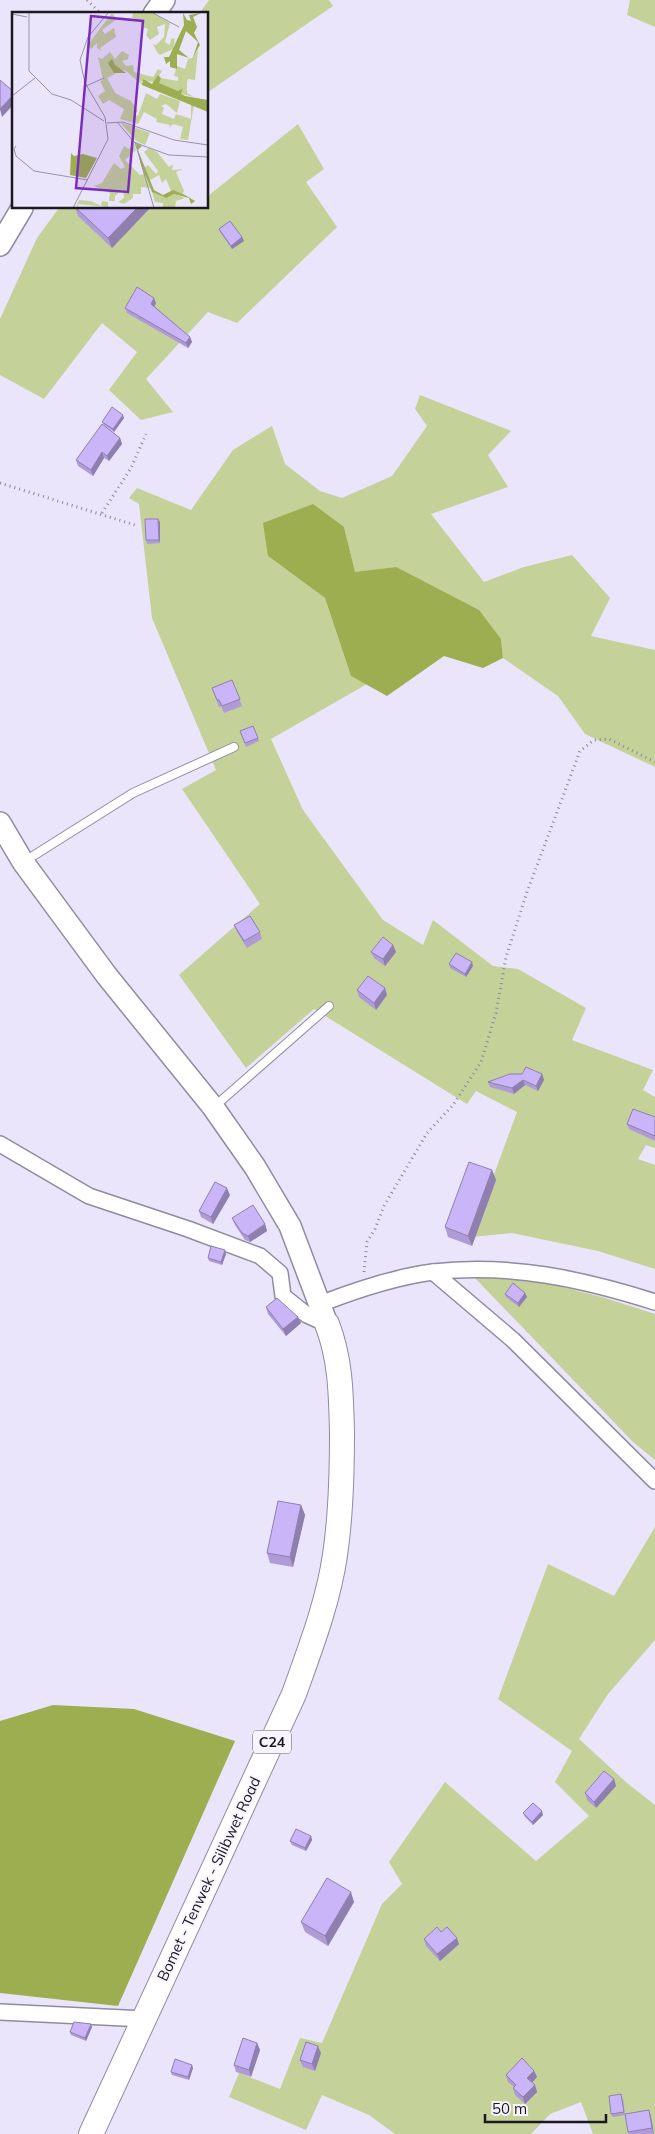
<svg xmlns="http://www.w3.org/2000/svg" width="655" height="2134" font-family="Mulish,sans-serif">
	<rect width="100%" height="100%" fill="#ebe5fc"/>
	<!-- green -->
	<g fill="#c4d198">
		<path d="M209,0H329L333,6L208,92V14H199Z"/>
		<path d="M630,0H655V27L627,15Z"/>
		<path d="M298,124L324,169L306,182L337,227L237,323L208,312L146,379L173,412L141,420L109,390L137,352L102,323L44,399L0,375V319L37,238L59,208H208V196Z"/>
		<path d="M420,395L511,431L488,455L508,487L431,514L484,582L524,567L572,555L610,598L591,636L655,650V767L585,734L558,696L503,658L501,639L396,567L355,573L344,527L268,556L325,598L351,676L367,684L271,739L303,810L383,920L423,945L433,920L493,966L518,969L586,1008L572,1040L653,1070L643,1090L655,1097V1148L646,1145L638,1159L655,1165V1269L598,1251L512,1233L471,1237L517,1112L476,1091L467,1104L314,1009L246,1068L179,975L260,904L182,789L216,770L152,618L139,504L129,498L137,488L191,510L233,450L272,426L285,464L320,491L342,498L392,476L427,426L415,409Z"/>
		<path d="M472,1275L522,1277L602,1297L655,1314V1460L633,1442Z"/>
		<path d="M655,1527V1640L608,1694L579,1739L627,1783L655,1805V2134H593L581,2102L550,2114L531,2134H395L369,2115L322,2095L306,2130L229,2097L239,2073L280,2089L300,2038L322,2043L382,1904L402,1884L389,1862L445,1782L536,1861L589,1816L555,1782L572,1751L498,1699L548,1564L614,1596Z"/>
	</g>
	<!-- forest -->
	<g fill="#9cae50">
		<path d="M313,504L344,527L355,572L396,567L479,610L501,639L503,658L483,668L444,656L387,696L351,676L325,598L268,556L263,523Z"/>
		<path d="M53,1705L134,1709L235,1741L118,2006L0,1993V1721Z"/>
	</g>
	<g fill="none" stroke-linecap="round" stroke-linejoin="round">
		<!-- service casing -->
		<g stroke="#918ba0" stroke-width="10">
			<g id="service">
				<path d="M25,861L133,793L234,747"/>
				<path d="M215,1106L329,1006"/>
			</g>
		</g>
		<!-- minor casing -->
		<g stroke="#918ba0" stroke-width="18">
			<g id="minor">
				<path d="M0,1144L89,1196L188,1229L260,1256L280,1273L283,1296L307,1315L327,1324"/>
				<path d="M433,1272L513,1340L655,1481"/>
				<path d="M320,1304C356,1290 394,1277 433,1272C509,1263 583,1279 655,1302"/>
				<path d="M0,2012L145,2019"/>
			</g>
		</g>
		<!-- secondary casing -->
		<g stroke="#918ba0" stroke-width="24">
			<g id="secondary">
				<path d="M154,14L164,0"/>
				<path d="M0,245L22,208"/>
				<path d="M0,823L23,862L107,976L213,1107L255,1167L290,1226L327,1324"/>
			</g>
		</g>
		<!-- primary casing -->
		<g stroke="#918ba0" stroke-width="26">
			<path id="primary" d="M91,2134L294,1694C310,1649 328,1603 335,1555C341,1515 342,1474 342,1433C341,1396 341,1360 327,1324"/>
		</g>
		<!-- path -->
		<g stroke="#8c8898" stroke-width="3" stroke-dasharray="1 4" stroke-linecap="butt">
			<path d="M87,0L101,14"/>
			<path d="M0,483L135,525"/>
			<path d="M102,513L131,468L146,434"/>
			<path d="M364,1272L367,1242L375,1229L384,1206L427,1133L453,1105L481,1062L496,1013L506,957L527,892L580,751L594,740L609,739L655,762"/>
		</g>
		<!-- service -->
		<use href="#service" stroke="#fff" stroke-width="8"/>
		<!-- minor -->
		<use href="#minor" stroke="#fff" stroke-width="15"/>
		<!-- secondary -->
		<use href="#secondary" stroke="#fff" stroke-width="21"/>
		<!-- primary -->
		<use href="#primary" stroke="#fff" stroke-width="24"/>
	</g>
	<!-- wall -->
	<g fill="#af9cd6">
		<path d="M75,208H150L112,248L78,216Z"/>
		<path d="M219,229L242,237L244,241L232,249L220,232Z"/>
		<path d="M156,303L154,306L190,337L192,342L188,348L127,313L125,308Z"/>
		<path d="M124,418L114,432L104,425L102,422Z"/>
		<path d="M120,438L122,444L109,461L104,458L93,476L78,466L76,460Z"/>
		<path d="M160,522V543L147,544L146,540Z"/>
		<path d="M232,680L242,706L224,713L221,706L219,707L212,688Z"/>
		<path d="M240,731L258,738L259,741L246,747Z"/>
		<path d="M234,925L260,932L262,939L247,948L237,932Z"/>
		<path d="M393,945L396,952L385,966L374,958L371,952Z"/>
		<path d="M449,964L473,966L466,977L450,968Z"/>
		<path d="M357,990L387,995L376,1010L359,997Z"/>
		<path d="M542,1074L544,1080L538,1091L525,1085L514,1094L490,1087L488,1082Z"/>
		<path d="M655,1117V1141L629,1129L627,1124Z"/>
		<path d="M492,1170L496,1180L472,1246L448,1237L445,1227Z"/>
		<path d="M230,1195L213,1224L201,1217L199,1211Z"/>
		<path d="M232,1218L265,1224L267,1231L250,1242L245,1240L235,1225Z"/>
		<path d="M226,1254L222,1265L209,1261L208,1258Z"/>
		<path d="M525,1293L527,1297L519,1307L506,1297L505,1294Z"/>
		<path d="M266,1307L298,1317L301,1323L286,1336L268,1314Z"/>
		<path d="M301,1505L305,1515L293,1567L270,1563L267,1553Z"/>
		<path d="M614,1779L616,1786L596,1808L587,1800L585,1793Z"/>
		<path d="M523,1813L543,1815L533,1825L525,1817Z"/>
		<path d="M311,1836L312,1840L306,1851L292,1845L290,1841Z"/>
		<path d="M354,1902L328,1946L305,1932L301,1922Z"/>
		<path d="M441,1932L459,1944L440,1961L426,1946L424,1939Z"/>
		<path d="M92,2027L86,2041L71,2035L70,2032Z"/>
		<path d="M257,2043L260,2050L251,2077L236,2072L234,2065Z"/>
		<path d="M321,2053L315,2071L303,2067L300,2060Z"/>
		<path d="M193,2068L189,2080L172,2075L171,2072Z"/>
		<path d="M534,2071L537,2077L532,2082L535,2085L537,2092L525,2104L515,2095L513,2088L514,2087L508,2082L506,2075Z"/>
		<path d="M623,2098L625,2115L613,2117L611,2114Z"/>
		<path d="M649,2110L651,2117L654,2134H629L628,2132Z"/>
	</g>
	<!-- shaded-wall -->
	<g fill="#8e7fae">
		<path d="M14,94V104L2,117L0,109Z"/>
		<path d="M137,208H150L112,248L108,238Z"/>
		<path d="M242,237L244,241L232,249L231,246Z"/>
		<path d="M154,298L156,303L153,309L151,304Z"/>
		<path d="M190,337L192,342L188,348L186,343Z"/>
		<path d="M123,415L124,418L114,432L113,429Z"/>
		<path d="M120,438L122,444L109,461L107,456Z"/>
		<path d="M102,452L104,458L93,476L91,470Z"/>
		<path d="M158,519L160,522V543L159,540Z"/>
		<path d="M393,945L396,952L385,966L383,959Z"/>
		<path d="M472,962L473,966L466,977L465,974Z"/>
		<path d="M385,988L387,995L376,1010L374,1003Z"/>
		<path d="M542,1074L544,1080L538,1091L536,1086Z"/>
		<path d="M523,1080L525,1085L514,1094L512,1088Z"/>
		<path d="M492,1170L496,1180L472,1246L468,1236Z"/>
		<path d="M227,1188L230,1195L213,1224L211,1217Z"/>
		<path d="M265,1224L267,1231L250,1242L248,1236Z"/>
		<path d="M225,1250L226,1254L222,1265L221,1262Z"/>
		<path d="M525,1293L527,1297L519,1307L518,1303Z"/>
		<path d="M298,1317L301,1323L286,1336L283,1329Z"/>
		<path d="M301,1505L305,1515L293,1567L290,1557Z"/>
		<path d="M614,1779L616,1786L596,1808L594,1802Z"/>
		<path d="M542,1811L543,1815L533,1825L532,1822Z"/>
		<path d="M311,1836L312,1840L306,1851L305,1848Z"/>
		<path d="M351,1892L354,1902L328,1946L325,1936Z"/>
		<path d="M457,1938L459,1944L440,1961L437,1954Z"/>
		<path d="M91,2024L92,2027L86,2041L85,2038Z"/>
		<path d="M257,2043L260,2050L251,2077L249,2070Z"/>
		<path d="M318,2046L321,2053L315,2071L312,2064Z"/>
		<path d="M192,2065L193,2068L189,2080L188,2077Z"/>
		<path d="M534,2071L537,2077L530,2085L527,2078Z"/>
		<path d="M535,2085L537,2092L525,2104L523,2097Z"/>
		<path d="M649,2110L651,2117L654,2134L652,2128Z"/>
	</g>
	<!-- building -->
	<g fill="#cbb5f9" stroke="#8e7fae">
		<path d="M0,80L14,92V94L0,109Z"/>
		<path d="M76,208H137L108,238Z"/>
		<path d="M230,221L242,237L231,246L219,229Z"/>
		<path d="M137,287L154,298L151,304L190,337L186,343L125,308Z"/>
		<path d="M112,407L123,415L113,429L102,422Z"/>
		<path d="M102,424L120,438L107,456L102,452L91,470L76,460Z"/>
		<path d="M145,519H158L159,540H146Z"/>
		<path d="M232,680L240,699L222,706L219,700H217L212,688Z"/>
		<path d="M253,726L258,738L245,743L240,731Z"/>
		<path d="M250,916L260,932L244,941L234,925Z"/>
		<path d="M383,937L393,945L383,959L371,952Z"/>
		<path d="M456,953L472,962L465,974L449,964Z"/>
		<path d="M368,976L385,988L374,1003L357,990Z"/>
		<path d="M526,1067L542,1074L536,1086L523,1080L512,1088L488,1082L510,1074H522Z"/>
		<path d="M633,1109L655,1117V1136L627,1124Z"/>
		<path d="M469,1162L492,1170L468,1236L445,1227Z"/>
		<path d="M215,1182L227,1188L211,1217L199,1211Z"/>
		<path d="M253,1205L265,1224L248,1236L242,1233L232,1218Z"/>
		<path d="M211,1246L225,1250L221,1262L208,1258Z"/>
		<path d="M513,1283L525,1293L518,1303L505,1294Z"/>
		<path d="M277,1298L298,1317L283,1329L266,1307Z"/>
		<path d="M278,1501L301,1505L290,1557L267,1553Z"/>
		<path d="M604,1771L614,1779L594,1802L585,1793Z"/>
		<path d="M533,1803L542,1811L532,1822L523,1813Z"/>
		<path d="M296,1829L311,1836L305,1848L290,1841Z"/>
		<path d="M327,1878L351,1892L325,1936L301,1922Z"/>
		<path d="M437,1927L441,1932L447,1927L457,1938L437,1954L424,1939Z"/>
		<path d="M74,2022L91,2024L85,2038L70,2032Z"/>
		<path d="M243,2038L257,2043L249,2070L234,2065Z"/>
		<path d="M306,2042L318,2046L312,2064L300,2060Z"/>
		<path d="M522,2058L534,2071L527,2078L535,2085L523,2097L513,2088L516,2085L506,2075Z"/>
		<path d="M175,2059L192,2065L188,2077L171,2072Z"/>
		<path d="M621,2094L624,2112L611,2114L609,2096Z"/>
		<path d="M649,2110L652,2128L628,2132L625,2114Z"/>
	</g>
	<g text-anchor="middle" stroke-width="4" stroke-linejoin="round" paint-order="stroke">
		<!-- shield labels -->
		<rect fill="#f7f4fe" stroke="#5d5a63" stroke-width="1" x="253" y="1730.5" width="38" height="23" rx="4"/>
		<g font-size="14" font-weight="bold" fill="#1b1820">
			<text x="272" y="1747">C24</text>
		</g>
		<!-- street labels -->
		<g font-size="15" fill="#1b1820" stroke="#f7f4fe">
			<text transform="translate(209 1879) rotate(-65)" y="5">Bomet - Tenwek - Silibwet Road</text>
		</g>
	</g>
	<!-- overview -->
	<g transform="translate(12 12)">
		<rect width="196" height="196" fill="#ebe5fc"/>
		<path d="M100,1L105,7L90,18L93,22L102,16L104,25L88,36L90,39L85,36V31L79,37L75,34ZM121,1H141L158,11L153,30L158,33L159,27L163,26L161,37L148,43L145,40L141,32L144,33L152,25L153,12L145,15L147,22L138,28L134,23L136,17L130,15V8L120,6ZM186,38L183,68L176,67L175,70V81L182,85L169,82L171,76L166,79L146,71L149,66L166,69V65L162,64L165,54L173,57L176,47L180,46ZM110,39L117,43L116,47L110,49L114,54L121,53L122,60L141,65L146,57L150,59L143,70L129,69L130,73L114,59L101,55L103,62L95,66L103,81L119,89L126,99L122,102L126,104L134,81L145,87L148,82L168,89L165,101L154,92L149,94L152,96L150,102L162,107L164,102L179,107V93H182L176,128L168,127L171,115L161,112L157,116L158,113L144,110L145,107L132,100L126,112L108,107L112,97L97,88L91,92L86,84L93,79L88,69L91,68L86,45L90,47L98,40L103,47ZM108,110L138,121L133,133L124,129ZM122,130L124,138L113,148L128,163L132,162L138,176L129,175V182H121V186L112,192L106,190L112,186L111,177L103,184V189H97L98,181L82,174L90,171L102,151L109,157L113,155L107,144L112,134L117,137ZM137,136L145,140L157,155L161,152L160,158L171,157L164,160L172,179L170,183L159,179L154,167L150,171L147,163L138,168L132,156L136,153L144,162L146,159L132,140ZM140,180L151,185L162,182L173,186L164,189L163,196H151V191L143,190ZM67,188L79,189L89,194L90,189L96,190V195L67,192L64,196Z" fill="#c4d198"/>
		<path d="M171,1L175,8L179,9L177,3L189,1L181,5L185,15L182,21L188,33L181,45L186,30L174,19L167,38L177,46L165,42V57L158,55V49L154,52L152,45H157L172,13ZM100,47L103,53L114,61H102L96,51ZM146,63L149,66L147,71L166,79L171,76L169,82L173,84L196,88V100L130,73L131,67L140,72ZM124,131L130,134L126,138L142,178L151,183L161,178L173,183L183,189L182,190L179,192L177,186L162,182L154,186L140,180L129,153ZM59,141L62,144L71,142L85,146L74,166L58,163Z" fill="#9cae50"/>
		<path fill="none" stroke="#9893a4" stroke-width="1" d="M17,1V59L40,82L59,88L92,109M141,1L167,15M0,2L15,5M74,74L92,66M0,84L23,66M105,110L122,130L132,134L157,143L196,145M95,111L111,110L162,128L196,133M123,130L142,196M4,134L2,137L4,144L22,159L76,168M61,196L96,127L93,105L73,71L68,48L76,25L96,1"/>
		<path fill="#7b2cbf" fill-opacity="0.15" stroke="#7b2cbf" stroke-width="2.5" d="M79,4L131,9L116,180L64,176Z"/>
		<rect width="196" height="196" fill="none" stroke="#1b1820" stroke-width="2.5"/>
	</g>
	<!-- scale -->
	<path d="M485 2114v8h121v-8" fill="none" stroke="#1b1820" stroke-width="2.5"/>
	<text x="492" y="2114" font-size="15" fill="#1b1820" stroke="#f7f4fe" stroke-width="4" paint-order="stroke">50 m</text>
</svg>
